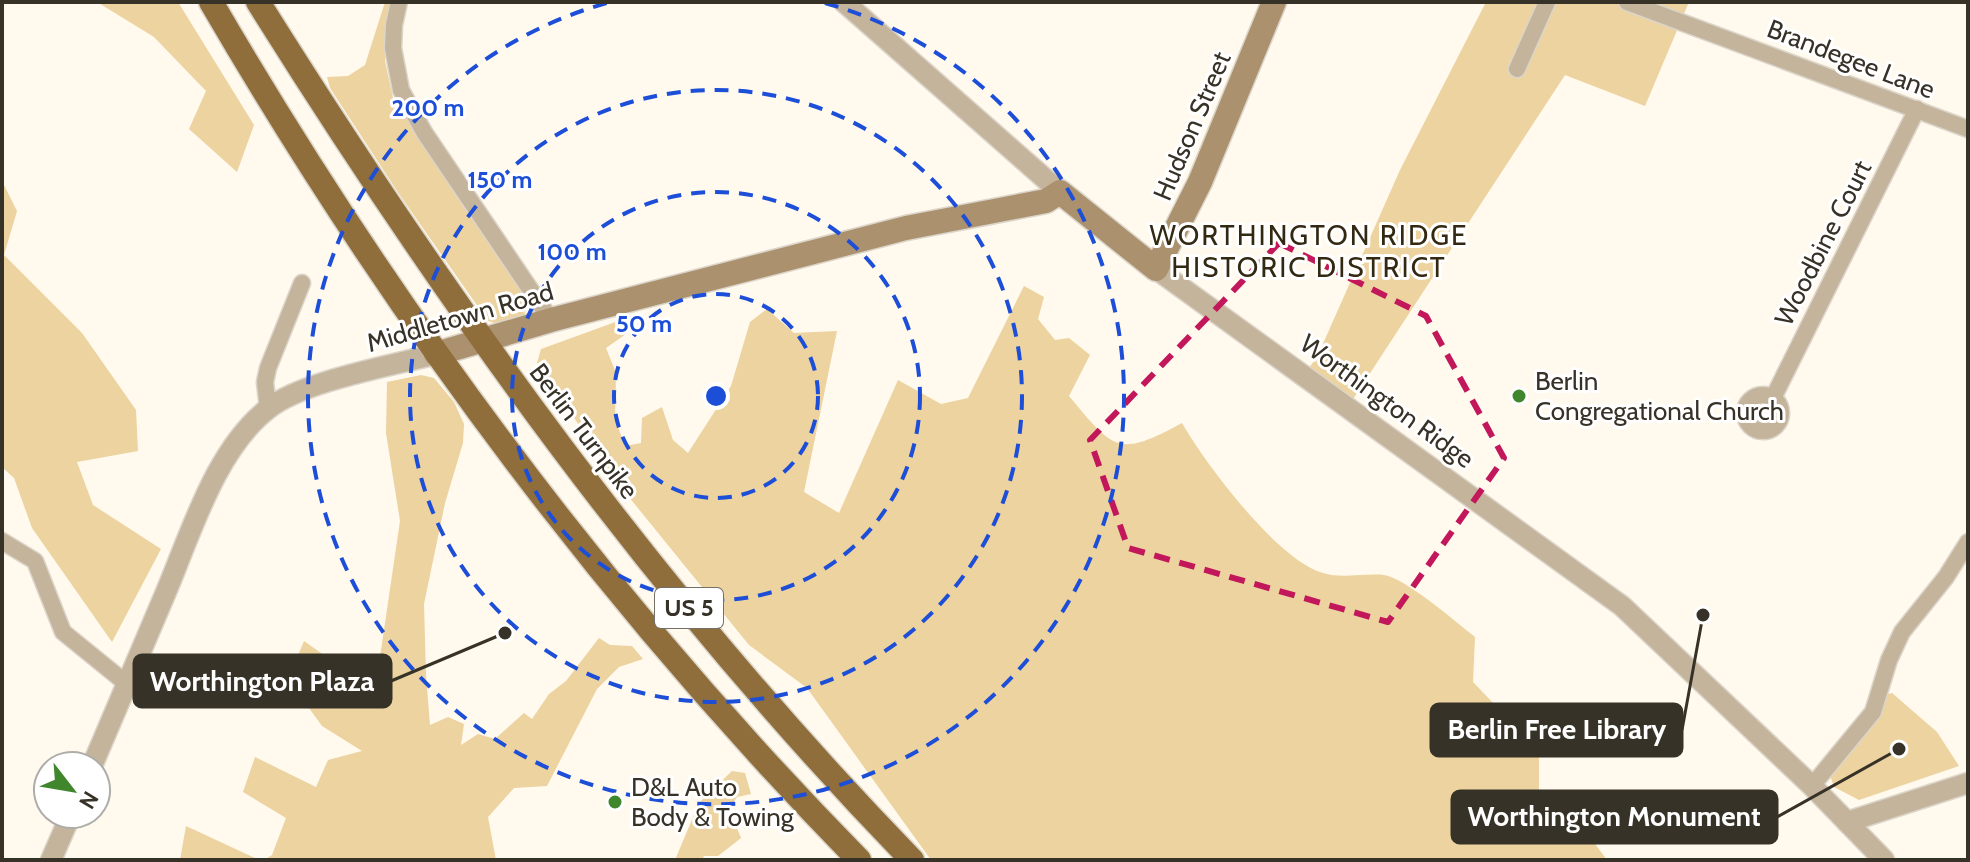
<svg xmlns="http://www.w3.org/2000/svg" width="1970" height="862" font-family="Cabin,sans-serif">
	<rect width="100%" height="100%" fill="#fff9ee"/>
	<!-- green -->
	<g fill="#ecd39f">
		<path d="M97,2L149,4L178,2L254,125L237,172L189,129L206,91L154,37Z"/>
		<path d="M385,2H392L385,24V61L393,98L464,208L524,291L528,306L523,316L501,325L488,321L399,194L330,88L327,77L348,76L365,65Z"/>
		<path d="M1486,2H1689L1645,106L1565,75L1344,413L1301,380L1318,355L1400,170Z"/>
		<path d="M2,181L17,211L4,255L82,333L136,410L138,451L77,462L93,505L161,549L112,642L32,528L14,478L2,467Z"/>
		<path d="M1024,286L1044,297L1038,319L1055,340L1069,338L1090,355L1069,396C1114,450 1118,458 1182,423C1205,463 1277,560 1323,573C1341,579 1365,573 1384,575C1405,578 1456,622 1475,637L1473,682L1539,751V810L1581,825L1607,860H931L807,688L749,645L620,486L537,363L541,349L621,320L626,334L606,348L616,373L615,419L625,446L641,443L642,418L662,407L673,440L688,453L731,386L750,322L767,309L794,333L837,331L804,492L839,513L898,380L941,404L968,398Z"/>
		<path d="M421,375L434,378L454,402L464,424L463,443L445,503L424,604L426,675L430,725L448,717L464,724L461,745L478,734L495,739L524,713L532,719L549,694L566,681L599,638L610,645L632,646L643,659L619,667L597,689L547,786L514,788L488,817L496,860H264L272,855L286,818L243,792L255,757L316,787L328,760L362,751L322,726L288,679L304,641L375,691L400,521L386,433L387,382Z"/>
		<path d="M1892,693L1937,732L1959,766L1859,800L1834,787L1829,772L1884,695Z"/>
		<path d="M732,771L745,773L751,794L737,797L729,809L741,838L718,856H704L702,860H675L699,803Z"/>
		<path d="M186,826L259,860H180Z"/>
	</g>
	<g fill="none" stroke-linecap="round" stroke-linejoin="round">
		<!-- minor casing -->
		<g stroke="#dbd5ca" stroke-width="19">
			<g id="minor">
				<path d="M399,2L394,25L393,48L401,90L424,132L551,320"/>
				<path d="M1627,2L1968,129"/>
				<path d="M1517,69L1547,2"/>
				<circle cx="1763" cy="413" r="18"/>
				<path d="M1773,398L1917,109"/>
				<path d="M268,409L265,382L268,368L302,283"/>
				<path d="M2,541L35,561L63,632L127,684"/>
				<path d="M1812,786L1873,712L1889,660L1902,632L1946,577L1968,542"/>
			</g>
		</g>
		<!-- tertiary casing -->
		<g stroke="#dbd5ca" stroke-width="23">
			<g id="tertiary">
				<path d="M844,2L1060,192"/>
				<path d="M1156,269L1622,606L1812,786L1884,860"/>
				<path d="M92,766C117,708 141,650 166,592C191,533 216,448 269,408C304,381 390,366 436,354"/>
				<path d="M1847,822L1968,783"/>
				<path d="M51,860L71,814"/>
			</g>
		</g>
		<!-- secondary casing -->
		<g stroke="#dbd5ca" stroke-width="27">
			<path id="secondary" d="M436,354L551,320L906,228L1046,201L1060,192L1156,269L1200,182L1274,2"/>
		</g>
		<!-- trunk casing -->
		<g stroke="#dbd5ca" stroke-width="27">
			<g id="trunk">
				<path d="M211,2C392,313 607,603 859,860"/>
				<path d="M258,2C449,307 660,601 912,860"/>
			</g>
		</g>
		<!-- minor -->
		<use href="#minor" stroke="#c5b49c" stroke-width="16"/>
		<!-- tertiary -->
		<use href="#tertiary" stroke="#c5b49c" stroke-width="20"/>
		<!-- secondary -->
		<use href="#secondary" stroke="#ab916e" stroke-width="24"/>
		<!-- trunk -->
		<use href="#trunk" stroke="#8f6e3c" stroke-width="24"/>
	</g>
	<!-- marked area -->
	<path fill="none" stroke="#c2185b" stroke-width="6" stroke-dasharray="16 10" stroke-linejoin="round" d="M1279,243L1426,316L1504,458L1388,622L1128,548L1090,440Z"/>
	<!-- distance rings -->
	<g fill="none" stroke="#1d4ed8" stroke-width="4" stroke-dasharray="14 10">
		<circle cx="716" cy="396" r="102"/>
		<circle cx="716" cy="396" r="204"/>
		<circle cx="716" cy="396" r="306"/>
		<path d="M825 3A408 408 0 1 1 607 3"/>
	</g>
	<!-- markers -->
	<g fill="#40862c" stroke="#fff" stroke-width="3">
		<circle cx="1519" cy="396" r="8"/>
		<circle cx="615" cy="802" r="8"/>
	</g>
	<g text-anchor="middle" stroke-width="6" stroke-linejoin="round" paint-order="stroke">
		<!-- shield labels -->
		<rect fill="#fff" stroke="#737068" stroke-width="2" x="655" y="588" width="68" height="40" rx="6"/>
		<g font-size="24" font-weight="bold" fill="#373227">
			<text x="689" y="616">US 5</text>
		</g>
		<!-- street labels -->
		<g font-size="26" fill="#373227" stroke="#fff">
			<text transform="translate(1851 59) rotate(21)" y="9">Brandegee Lane</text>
			<text transform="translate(1192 126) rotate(-67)" y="9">Hudson Street</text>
			<text transform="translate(1823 243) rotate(-63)" y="9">Woodbine Court</text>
			<text transform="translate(460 317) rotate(-16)" y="9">Middletown Road</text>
			<text transform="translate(1387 401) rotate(36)" y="9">Worthington Ridge</text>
			<text transform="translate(584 431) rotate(53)" y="9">Berlin Turnpike</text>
		</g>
		<!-- poi labels -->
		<g font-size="26" fill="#373227" stroke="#fff" text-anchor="start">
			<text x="1535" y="390">Berlin<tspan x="1535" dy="30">Congregational Church</tspan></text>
			<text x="631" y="796">D&amp;L Auto<tspan x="631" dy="30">Body &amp; Towing</tspan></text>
		</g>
		<!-- neighbourhood labels -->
		<g font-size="28" letter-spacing="2" fill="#332912" stroke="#fff">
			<text x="1309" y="245">WORTHINGTON RIDGE<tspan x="1309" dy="32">HISTORIC DISTRICT</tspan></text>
		</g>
	</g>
	<circle cx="716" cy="396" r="12" fill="#1d4ed8" stroke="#fff" stroke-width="4"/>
	<g font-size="24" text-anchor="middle" font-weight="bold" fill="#1d4ed8" stroke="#fff" stroke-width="6" stroke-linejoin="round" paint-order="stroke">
		<text x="428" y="116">200 m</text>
		<text x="500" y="188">150 m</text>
		<text x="572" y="260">100 m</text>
		<text x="644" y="332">50 m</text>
	</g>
	<!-- callouts -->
	<path fill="none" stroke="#373227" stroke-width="3" d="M505 633L391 681M1703 615L1682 730M1899 749L1777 817"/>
	<g fill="#373227" stroke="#fff" stroke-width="3">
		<circle cx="505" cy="633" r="8"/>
		<circle cx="1703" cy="615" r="8"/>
		<circle cx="1899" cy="749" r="8"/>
	</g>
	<g fill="#373227" stroke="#373227" stroke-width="3">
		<rect x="134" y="655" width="257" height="52" rx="8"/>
		<rect x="1431" y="704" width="251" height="52" rx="8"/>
		<rect x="1452" y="791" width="325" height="52" rx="8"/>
	</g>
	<g font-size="28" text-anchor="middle" font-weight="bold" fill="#fff">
		<text x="262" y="691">Worthington Plaza</text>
		<text x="1557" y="739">Berlin Free Library</text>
		<text x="1614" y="826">Worthington Monument</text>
	</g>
	<!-- border -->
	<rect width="1970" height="862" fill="none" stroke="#373227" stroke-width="8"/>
	<!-- north arrow -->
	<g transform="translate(72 790) rotate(121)"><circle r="38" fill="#ffffff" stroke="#afada9" stroke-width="2"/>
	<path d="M0-6L14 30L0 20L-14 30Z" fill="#40862c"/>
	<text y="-12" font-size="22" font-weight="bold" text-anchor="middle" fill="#373227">N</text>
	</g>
</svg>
